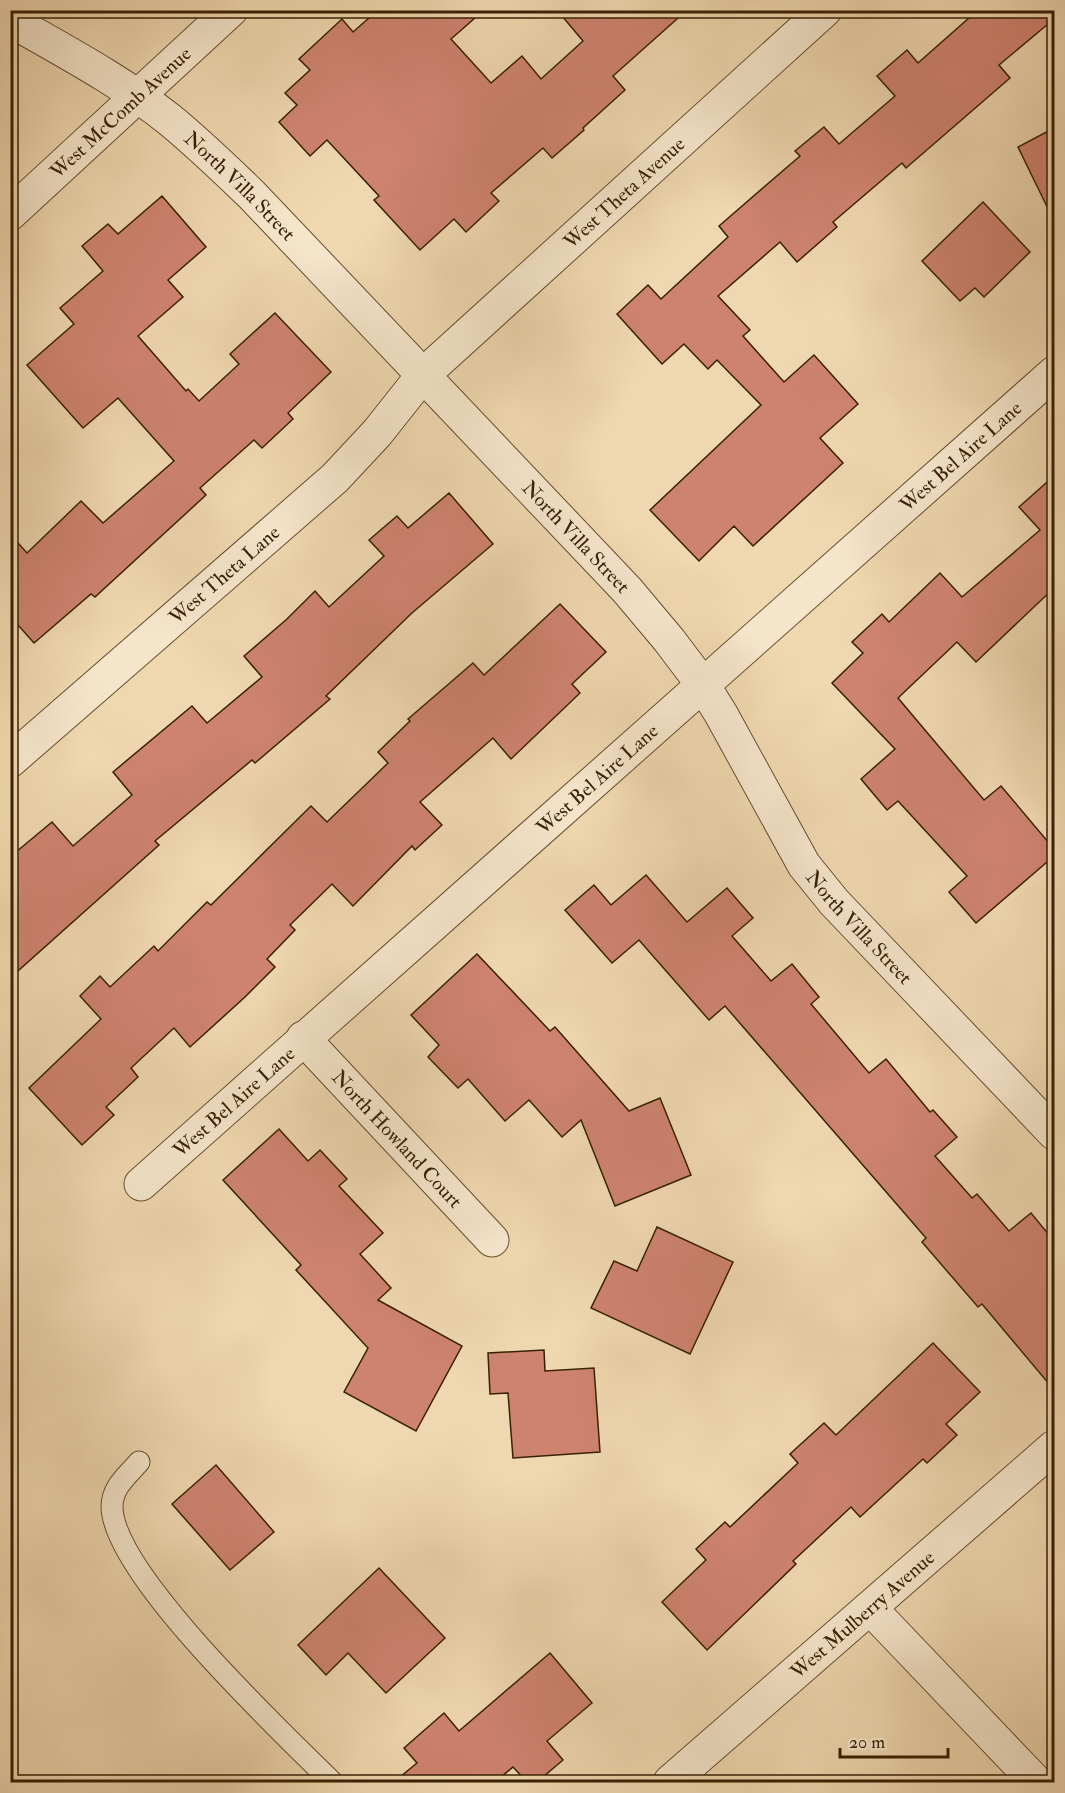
<svg xmlns="http://www.w3.org/2000/svg" width="1065" height="1793" font-family="'IM FELL Double Pica',serif">
	<rect width="100%" height="100%" fill="#efd7af"/>
	<filter id="stains"><feTurbulence type="fractalNoise" baseFrequency=".00333" numOctaves="4"/><feColorMatrix values="0 0 0 0 .2 0 0 0 0 .09 0 0 0 0 .02 0 0 0 .5 -.17"/></filter>
	<radialGradient id="worn" r=".72"><stop offset=".6" stop-color="#630" stop-opacity="0"/><stop offset="1" stop-color="#630" stop-opacity=".3"/></radialGradient>
	<!-- building -->
	<g fill="#ce836f" stroke="#392004" stroke-width="1.5">
		<path d="M378,10H484L451,39L491,83L522,56L541,79L583,41L557,10H687L613,76L625,90L583,128L584,130L552,158L543,148L491,193L499,201L466,232L454,219L420,250L374,200L379,196L327,140L310,156L279,122L297,105L285,93L310,70L299,59L342,19L353,32Z"/>
		<path d="M978,10H1054V19L999,65L1010,78L906,168L902,163L833,222L837,227L797,262L780,242L718,296L750,330L743,336L784,382L814,355L858,404L820,438L843,463L753,546L734,526L699,561L650,510L761,405L717,360L708,369L684,344L662,364L617,314L648,285L661,299L728,237L719,226L800,156L795,151L824,127L839,144L895,96L877,76L907,50L918,63Z"/>
		<path d="M1054,128V221L1018,147Z"/>
		<path d="M162,196L206,247L168,280L183,297L138,336L186,391L188,389L199,401L239,364L230,354L275,313L331,372L288,413L293,419L262,448L254,440L200,488L206,495L95,597L91,594L34,643L10,616V534L27,553L81,501L103,523L174,461L118,398L83,428L27,365L74,324L60,308L103,271L82,246L108,224L118,234Z"/>
		<path d="M983,202L1030,252L984,297L975,288L960,301L922,261Z"/>
		<path d="M1054,476V588L976,662L957,642L898,698L984,800L1001,786L1054,849V856L976,923L949,892L967,876L898,801L887,810L861,779L895,749L832,683L863,653L852,642L882,614L889,622L940,573L962,597L1040,530L1019,507Z"/>
		<path d="M449,493L493,544L412,613L326,696L330,699L255,763L252,760L155,841L159,845L10,978V857L52,822L73,846L132,795L113,772L192,706L207,723L262,677L244,656L287,619L315,591L329,607L384,556L369,540L397,516L408,528Z"/>
		<path d="M560,604L606,652L572,684L580,693L511,759L493,738L420,802L442,825L415,850L412,846L353,906L332,884L290,925L295,930L267,959L275,967L245,997L190,1047L174,1028L131,1068L138,1077L106,1107L114,1115L82,1145L29,1088L101,1019L80,996L100,976L110,987L154,946L158,951L207,902L211,905L311,806L327,822L388,763L378,752L410,721L408,719L473,663L484,675Z"/>
		<path d="M646,875L687,922L727,888L753,918L732,936L771,981L792,964L819,997L811,1004L869,1073L886,1059L930,1112L933,1110L957,1137L935,1156L972,1198L977,1194L1009,1231L1031,1213L1054,1241V1390L982,1304L978,1307L922,1242L926,1238L725,1006L709,1020L639,940L612,963L565,910L594,885L611,905Z"/>
		<path d="M477,954L550,1031L555,1027L629,1111L660,1098L691,1175L615,1206L581,1120L562,1137L529,1100L505,1121L468,1079L458,1088L428,1057L439,1045L411,1015Z"/>
		<path d="M279,1129L308,1161L320,1150L347,1179L339,1186L383,1233L360,1254L391,1288L378,1300L462,1346L416,1431L344,1392L368,1348L296,1270L301,1265L223,1180Z"/>
		<path d="M657,1227L733,1262L690,1354L591,1308L614,1261L637,1271Z"/>
		<path d="M933,1343L980,1392L946,1424L957,1435L927,1463L923,1459L860,1517L851,1507L793,1561L796,1564L707,1650L662,1602L706,1560L696,1549L725,1522L730,1527L798,1463L790,1454L824,1423L836,1435Z"/>
		<path d="M544,1350L545,1371L594,1368L600,1452L513,1458L508,1393L490,1394L488,1353Z"/>
		<path d="M216,1465L274,1532L230,1570L172,1504Z"/>
		<path d="M379,1568L445,1638L386,1693L348,1653L326,1675L298,1645Z"/>
		<path d="M550,1653L592,1703L547,1741L563,1760L537,1782H527L513,1767L495,1782H394L417,1763L404,1748L444,1713L459,1731Z"/>
	</g>
	<g fill="none" stroke-linecap="round" stroke-linejoin="round">
		<!-- lane casing -->
		<g stroke="#664e2f" stroke-width="23">
			<path id="lane" d="M139,1462C127,1476 112,1487 112,1507C113,1574 283,1733 332,1782"/>
		</g>
		<!-- street casing -->
		<g stroke="#664e2f" stroke-width="35">
			<g id="street">
				<path id="s1" d="M10,20C64,51 121,81 170,120C198,143 225,169 251,194L627,590L669,640L703,685L721,714L804,865L834,902L1054,1133"/>
				<path id="s2" d="M10,214L231,10"/>
				<path id="s3" d="M10,761L335,478L377,433L423,375L825,10"/>
				<path id="s4" d="M303,1038L492,1240"/>
				<path id="s5" d="M141,1184L1054,373"/>
				<path d="M870,1608L1036,1782"/>
				<path id="s6" d="M670,1782L1054,1447"/>
			</g>
		</g>
		<!-- lane -->
		<use href="#lane" stroke="#f5e5cb" stroke-width="21"/>
		<!-- street -->
		<use href="#street" stroke="#f5e5cb" stroke-width="33"/>
	</g>
	<g text-anchor="middle" stroke-width="4.5" stroke-linejoin="round" paint-order="stroke">
		<!-- street labels -->
		<g font-size="20" fill="#392004" stroke="#f5e5cb">
			<text dy="7" stroke="none"><textPath href="#s2" startOffset="150">West McComb Avenue</textPath></text>
			<text dy="7" stroke="none"><textPath href="#s1" startOffset="285">North Villa Street</textPath></text>
			<text dy="7" stroke="none"><textPath href="#s3" startOffset="838">West Theta Avenue</textPath></text>
			<text dy="7" stroke="none"><textPath href="#s5" startOffset="1096">West Bel Aire Lane</textPath></text>
			<text dy="7" stroke="none"><textPath href="#s1" startOffset="771">North Villa Street</textPath></text>
			<text dy="7" stroke="none"><textPath href="#s3" startOffset="284">West Theta Lane</textPath></text>
			<text dy="7" stroke="none"><textPath href="#s5" startOffset="610">West Bel Aire Lane</textPath></text>
			<text dy="7" stroke="none"><textPath href="#s1" startOffset="1256">North Villa Street</textPath></text>
			<text dy="7" stroke="none"><textPath href="#s5" startOffset="124">West Bel Aire Lane</textPath></text>
			<text dy="7" stroke="none"><textPath href="#s4" startOffset="138">North Howland Court</textPath></text>
			<text dy="7" stroke="none"><textPath href="#s6" startOffset="255">West Mulberry Avenue</textPath></text>
		</g>
	</g>
	<!-- margin -->
	<rect width="1065" height="1793" fill="none" stroke="#efd7af" stroke-width="36"/>
	<rect x="12" y="12" width="1041" height="1769" fill="none" stroke="#392004" stroke-width="3"/>
	<rect x="18" y="18" width="1029" height="1757" fill="none" stroke="#392004" stroke-width="1.5"/>
	<!-- scale -->
	<path d="M840 1748v9h108v-9" fill="none" stroke="#392004" stroke-width="3"/>
	<text x="849" y="1748" font-size="18" fill="#392004" stroke="#f5e5cb" stroke-width="4.5" paint-order="stroke">20 m</text>
	<rect width="100%" height="100%" filter="url(#stains)"/>
	<rect width="100%" height="100%" fill="url(#worn)"/>
</svg>
